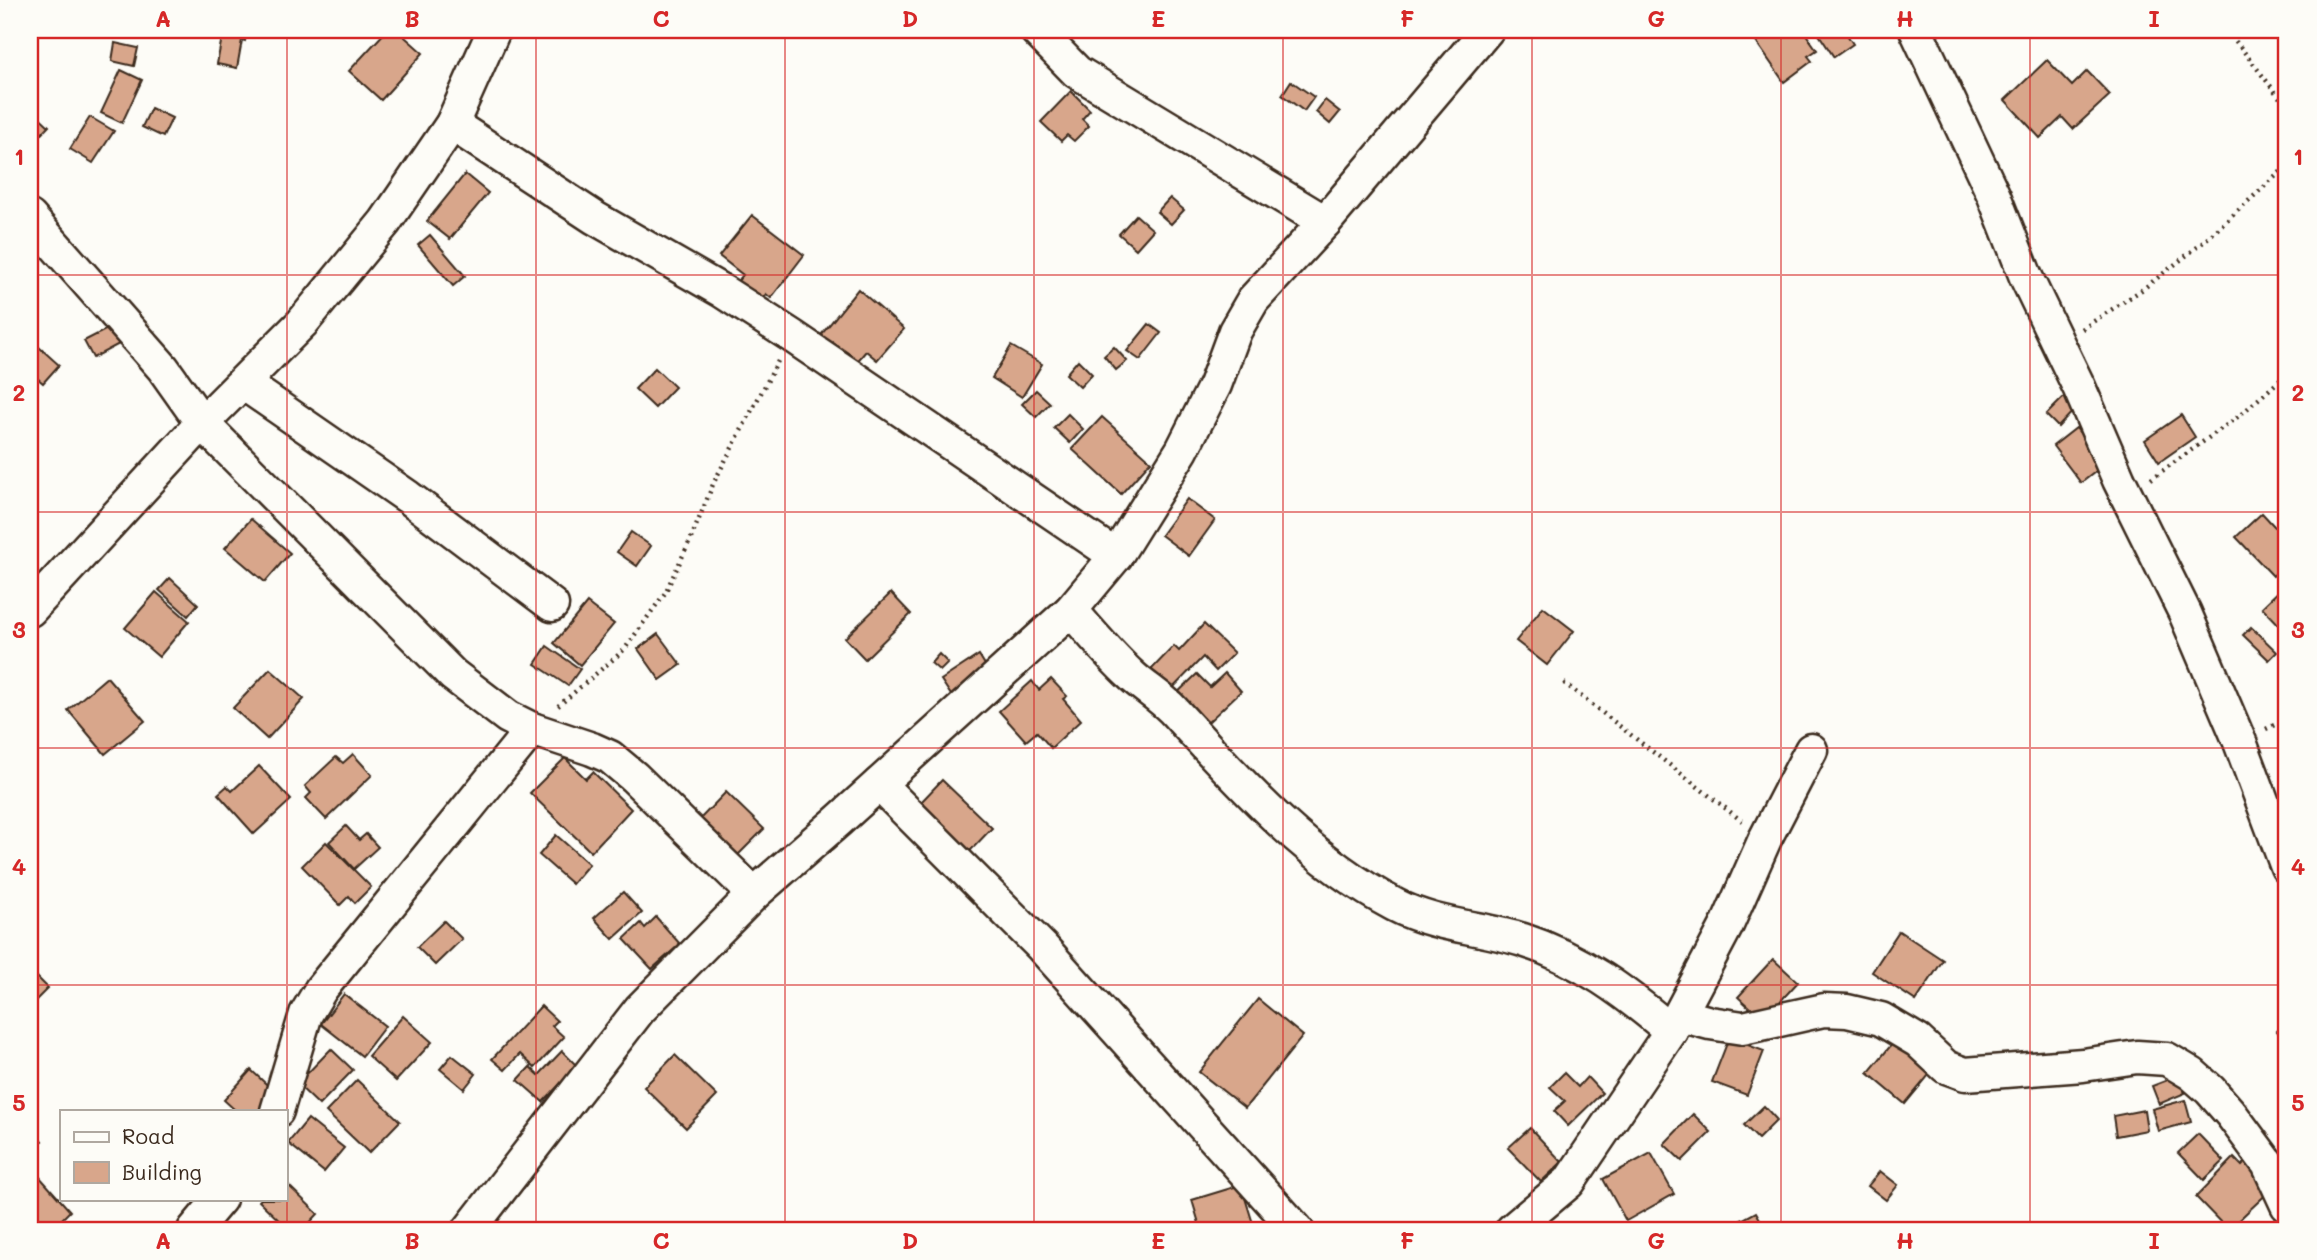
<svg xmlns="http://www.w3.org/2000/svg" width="2317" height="1260" font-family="Mali,sans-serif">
	<rect width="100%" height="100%" fill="#fdfcf7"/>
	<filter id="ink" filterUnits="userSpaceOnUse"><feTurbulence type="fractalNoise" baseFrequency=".0143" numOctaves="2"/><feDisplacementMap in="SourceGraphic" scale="14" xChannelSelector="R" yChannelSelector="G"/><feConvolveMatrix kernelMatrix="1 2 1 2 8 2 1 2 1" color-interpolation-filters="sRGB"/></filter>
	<g filter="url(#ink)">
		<!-- building -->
		<g fill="#d8a68b" stroke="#3b2a1e" stroke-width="2">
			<path d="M211,30H247L245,41L242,40L237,68L217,64L222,37L210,34Z"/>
			<path d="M387,30H397L423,53L381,100L349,71Z"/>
			<path d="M1767,30H1803L1817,50L1808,56L1812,61L1784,82L1754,39Z"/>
			<path d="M1816,30H1844L1853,44L1834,57Z"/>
			<path d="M115,43L138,48L134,66L112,61Z"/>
			<path d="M2047,60L2072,86L2087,71L2110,95L2073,129L2062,117L2040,138L2005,100Z"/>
			<path d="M121,70L142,80L122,123L101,113Z"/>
			<path d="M1291,81L1314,97L1304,111L1282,95Z"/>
			<path d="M1071,91L1090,110L1082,119L1089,126L1074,141L1067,135L1061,141L1041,122Z"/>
			<path d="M1325,100L1340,112L1330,124L1316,112Z"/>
			<path d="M151,108L172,118L163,137L142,127Z"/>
			<path d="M32,110L49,126L30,146V113Z"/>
			<path d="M90,117L114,131L93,163L70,149Z"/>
			<path d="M465,174L488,193L450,239L427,221Z"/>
			<path d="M1170,198L1184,210L1171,224L1157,212Z"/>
			<path d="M752,215L804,255L771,298L766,294L760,302L736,283L743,275L719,256Z"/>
			<path d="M1136,215L1153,230L1136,249L1119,234Z"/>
			<path d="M430,235L465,276L453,286L418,245Z"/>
			<path d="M858,289L904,329L877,360L866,351L855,364L821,335Z"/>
			<path d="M1149,324L1161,333L1140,360L1127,351Z"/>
			<path d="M113,326L121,343L93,358L84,341Z"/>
			<path d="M30,339L59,365L43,383L30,372Z"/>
			<path d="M1011,346L1042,364L1022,397L992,378Z"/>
			<path d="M1114,347L1127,361L1116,370L1104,356Z"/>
			<path d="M1078,360L1092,374L1080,387L1066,374Z"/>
			<path d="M655,368L675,387L655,408L635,389Z"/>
			<path d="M1036,390L1050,403L1036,417L1022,404Z"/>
			<path d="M2066,395L2078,406L2058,427L2046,415Z"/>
			<path d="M1068,414L1083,429L1070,443L1054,428Z"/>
			<path d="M2181,415L2195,437L2159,462L2145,440Z"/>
			<path d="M1102,417L1151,461L1121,494L1072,449Z"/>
			<path d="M2076,428L2104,465L2081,483L2053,446Z"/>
			<path d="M1187,499L1215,520L1189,556L1161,535Z"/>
			<path d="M2262,513L2287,540V562L2273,576L2236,537Z"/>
			<path d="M251,519L290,553L265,582L225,548Z"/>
			<path d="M631,532L651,546L637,566L617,552Z"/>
			<path d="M170,578L198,604L188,616L159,590Z"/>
			<path d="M2286,584L2287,585V633L2262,607Z"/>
			<path d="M156,592L189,621L159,657L125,628Z"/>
			<path d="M891,593L911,614L865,659L845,638Z"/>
			<path d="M587,603L614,624L580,665L554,643Z"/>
			<path d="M1543,607L1574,631L1547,665L1516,641Z"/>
			<path d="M1204,624L1234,653L1216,671L1203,657L1167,694L1148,673L1174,646L1179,651Z"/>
			<path d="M2251,627L2277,652L2269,660L2243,635Z"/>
			<path d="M658,634L681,665L660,680L638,649Z"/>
			<path d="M547,646L580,669L568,686L535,664Z"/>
			<path d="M939,654L948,663L940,671L931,663Z"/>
			<path d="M979,655L990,673L953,698L941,680Z"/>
			<path d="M270,669L304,699L267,739L233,708Z"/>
			<path d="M1225,673L1241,691L1205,725L1172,698L1197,674L1210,687Z"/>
			<path d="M107,677L145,721L105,754L68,710Z"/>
			<path d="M1051,679L1067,696L1063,699L1081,720L1051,748L1037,732L1026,741L999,711L1032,681L1039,690Z"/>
			<path d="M353,754L372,775L326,819L306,798L311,793L305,786L336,757L343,763Z"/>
			<path d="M565,758L586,779L593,772L631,809L591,852L530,793Z"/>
			<path d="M259,766L291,800L254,834L218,794L227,786L232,791Z"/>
			<path d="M942,780L992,828L970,851L920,803Z"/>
			<path d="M726,792L764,829L734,859L697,822Z"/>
			<path d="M346,826L359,840L366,834L378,847L354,869L329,842Z"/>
			<path d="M556,835L589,864L572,884L539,855Z"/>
			<path d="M326,842L371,887L355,903L349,896L340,905L302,866Z"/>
			<path d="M623,892L642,913L613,939L594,918Z"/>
			<path d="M656,917L680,944L652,969L624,939L641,923L645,928Z"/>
			<path d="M444,921L462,939L435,965L417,947Z"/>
			<path d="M1899,931L1943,960L1916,1001L1872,972Z"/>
			<path d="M1773,959L1798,982L1763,1020L1738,997Z"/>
			<path d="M37,977L48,988L30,1006V984Z"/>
			<path d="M344,994L385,1026L362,1056L321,1024Z"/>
			<path d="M1258,999L1303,1036L1245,1108L1199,1072Z"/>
			<path d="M541,1006L557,1021L552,1026L564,1037L535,1068L520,1054L505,1070L492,1059Z"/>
			<path d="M403,1016L432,1042L396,1081L368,1056Z"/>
			<path d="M2287,1022V1043L2277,1031Z"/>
			<path d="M1729,1038L1764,1051L1747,1095L1712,1082Z"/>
			<path d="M1897,1038L1934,1069L1905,1104L1868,1073Z"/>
			<path d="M331,1049L353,1070L319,1105L297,1084Z"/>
			<path d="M562,1051L577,1066L543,1102L518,1080L530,1067L539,1075Z"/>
			<path d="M452,1055L476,1074L464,1089L440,1069Z"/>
			<path d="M675,1055L717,1096L686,1128L644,1087Z"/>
			<path d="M251,1070L277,1094L261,1111H236L224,1100Z"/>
			<path d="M1564,1073L1578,1087L1587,1077L1602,1093L1568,1126L1554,1111L1565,1101L1550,1087Z"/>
			<path d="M2178,1076L2185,1093L2159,1104L2152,1086Z"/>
			<path d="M357,1080L400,1121L369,1153L326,1112Z"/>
			<path d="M2185,1100L2191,1122L2158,1131L2152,1109Z"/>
			<path d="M1764,1106L1777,1120L1758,1139L1744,1125Z"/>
			<path d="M2144,1110L2147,1130L2116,1136L2113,1116Z"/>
			<path d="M1693,1114L1711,1132L1682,1161L1664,1144Z"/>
			<path d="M308,1119L344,1148L324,1172L288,1143Z"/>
			<path d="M30,1127L42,1141L30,1151Z"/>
			<path d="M1530,1128L1562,1162L1541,1182L1508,1148Z"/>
			<path d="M2198,1134L2224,1161L2204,1180L2178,1153Z"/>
			<path d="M1651,1153L1674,1194L1626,1221L1603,1179Z"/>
			<path d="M2234,1158L2242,1166L2247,1161L2274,1187L2228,1230L2196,1197Z"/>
			<path d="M1880,1171L1898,1185L1886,1200L1868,1186Z"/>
			<path d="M38,1175L70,1211L58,1223L64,1230H30V1182Z"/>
			<path d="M285,1182L318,1214L303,1230H289L259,1201L261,1199H285Z"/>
			<path d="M1241,1185L1255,1230H1201L1192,1200Z"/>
			<path d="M1756,1212L1766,1230H1723Z"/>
		</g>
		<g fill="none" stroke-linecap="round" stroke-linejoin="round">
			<!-- minor casing -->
			<g stroke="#3b2a1e" stroke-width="37">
				<g id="minor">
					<path d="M1036,30L1077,72L1325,222"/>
					<path d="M1916,30L1994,196L2026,277L2079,387L2119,480L2185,613L2240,742L2287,867"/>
					<path d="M452,124L595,218L722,291L792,336L1116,556"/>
					<path d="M30,217L163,368L202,423L453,675L508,717L532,729L592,749L610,757L634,777L754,894"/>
					<path d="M243,383L408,497L552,605"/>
					<path d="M30,610L202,423L302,323L385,222L452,124L494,30"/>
					<path d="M1071,610C1090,632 1110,656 1132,676C1145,688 1161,697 1173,710C1239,782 1307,859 1395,905C1435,926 1481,927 1523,940C1581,959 1625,992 1671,1031"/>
					<path d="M879,784L1042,947L1297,1230"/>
					<path d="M1680,1015L1710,1023L1743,1028L1824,1010L1847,1011L1881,1019L1918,1041L1946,1067L1965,1074L2083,1065L2137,1057L2167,1059L2192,1074L2210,1090L2231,1114L2268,1164L2287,1205"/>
					<path d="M277,1111L306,1014L321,989L532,729"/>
					<path d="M194,1230L220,1199"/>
					<path d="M469,1230L640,1009L754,894L838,821L1071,610L1116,556L1182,450L1215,385L1235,331L1253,300L1325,222L1487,30"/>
					<path d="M1512,1230L1569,1182L1671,1031L1727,925L1765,839L1811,750"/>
				</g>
			</g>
			<!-- path -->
			<g stroke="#3b2a1e" stroke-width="4.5" stroke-dasharray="2 5" stroke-linecap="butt">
				<path d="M2227,30L2287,107"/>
				<path d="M2082,329L2143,289L2200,245L2287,166"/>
				<path d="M2151,479L2239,416L2287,374"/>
				<path d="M1564,683L1742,821"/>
				<path d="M558,706L624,650L665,593L690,541L714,482L778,361"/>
				<path d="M2266,729L2287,719"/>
			</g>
			<!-- minor -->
			<use href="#minor" stroke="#fdfcf7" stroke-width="32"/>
		</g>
	</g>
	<!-- grid -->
	<path fill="none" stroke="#d62828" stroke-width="2" stroke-opacity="0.55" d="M287,30V1230M536,30V1230M785,30V1230M1034,30V1230M1283,30V1230M1532,30V1230M1781,30V1230M2030,30V1230M30,275H2287M30,512H2287M30,748H2287M30,985H2287"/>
	<!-- margin -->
	<rect width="2317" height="1260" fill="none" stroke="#fdfcf7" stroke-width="77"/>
	<!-- legend -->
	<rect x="60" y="1110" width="228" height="91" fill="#fdfcf7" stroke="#afa8a0" stroke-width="2"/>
	<rect x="74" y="1132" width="35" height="10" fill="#fdfcf7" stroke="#afa8a0" stroke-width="2"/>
	<text x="122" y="1144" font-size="21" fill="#3b2a1e">Road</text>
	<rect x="74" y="1162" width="35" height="21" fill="#d8a68b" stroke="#afa8a0" stroke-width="2"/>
	<text x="122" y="1180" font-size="21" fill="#3b2a1e">Building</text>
	<rect x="38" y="38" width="2240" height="1184" fill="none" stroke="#d62828" stroke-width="2.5"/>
	<g font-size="23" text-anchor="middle" font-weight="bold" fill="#d62828">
		<text x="163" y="27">A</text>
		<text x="412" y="27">B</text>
		<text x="661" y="27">C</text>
		<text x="910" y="27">D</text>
		<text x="1158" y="27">E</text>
		<text x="1407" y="27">F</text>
		<text x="1656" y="27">G</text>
		<text x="1905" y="27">H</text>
		<text x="2154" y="27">I</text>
		<text x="19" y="165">1</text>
		<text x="2298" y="165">1</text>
		<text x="19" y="401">2</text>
		<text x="2298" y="401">2</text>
		<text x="19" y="638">3</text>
		<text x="2298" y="638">3</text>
		<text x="19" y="875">4</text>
		<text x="2298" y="875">4</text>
		<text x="19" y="1111">5</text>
		<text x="2298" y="1111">5</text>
		<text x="163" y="1249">A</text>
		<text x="412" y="1249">B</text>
		<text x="661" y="1249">C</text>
		<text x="910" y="1249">D</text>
		<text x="1158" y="1249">E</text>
		<text x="1407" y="1249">F</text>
		<text x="1656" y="1249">G</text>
		<text x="1905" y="1249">H</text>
		<text x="2154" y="1249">I</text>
	</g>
</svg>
